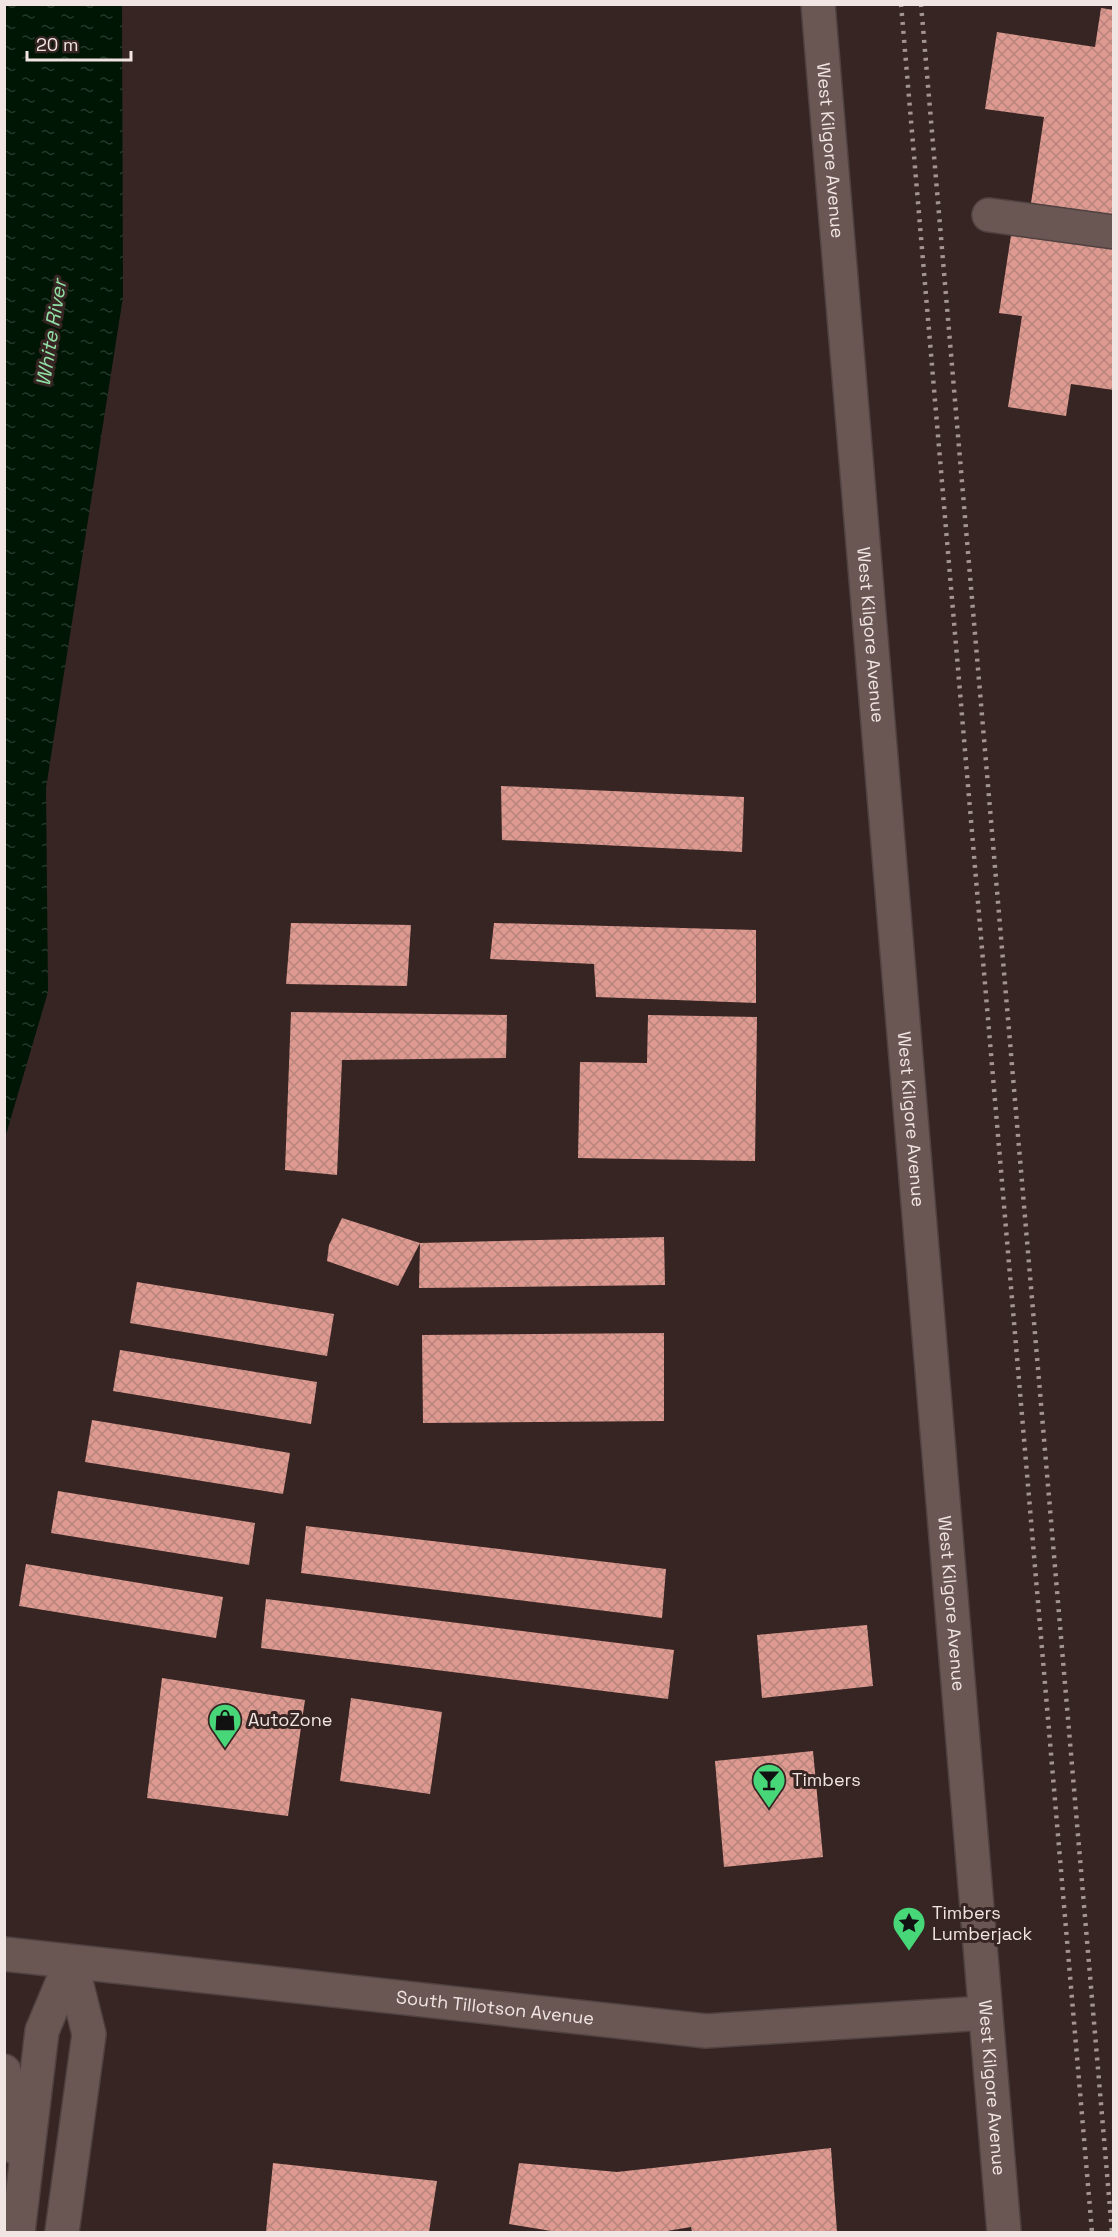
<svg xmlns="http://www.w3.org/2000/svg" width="1118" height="2237" font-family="'Space Grotesk',sans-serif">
	<defs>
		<pattern id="water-ripples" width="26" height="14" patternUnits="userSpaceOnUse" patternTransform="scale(1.5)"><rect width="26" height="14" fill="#001605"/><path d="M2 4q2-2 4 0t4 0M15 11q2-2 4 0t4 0" fill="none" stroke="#263829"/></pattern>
		<pattern id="building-cross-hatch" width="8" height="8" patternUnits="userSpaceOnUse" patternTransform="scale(1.5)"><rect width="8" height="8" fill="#de9a90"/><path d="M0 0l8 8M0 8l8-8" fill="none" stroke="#b8857d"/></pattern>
	</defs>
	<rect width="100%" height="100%" fill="#362523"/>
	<!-- water -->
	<path fill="url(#water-ripples)" d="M5,4L122,5L123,297L46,788L48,992L5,1138Z"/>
	<!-- building -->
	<g fill="url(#building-cross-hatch)">
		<path d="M1101,8L1114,10V215L1031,203L1044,117L985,109L997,32L1095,47Z"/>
		<path d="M1012,229L1114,244V390L1071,384L1066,416L1008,407L1022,316L999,313Z"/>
		<path d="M501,786L744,797L742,852L502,840Z"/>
		<path d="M291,923L411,925L407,986L286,984Z"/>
		<path d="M494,923L756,930V1003L596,997L594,964L490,959Z"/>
		<path d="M291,1012L507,1015L506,1058L342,1060L337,1175L285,1170Z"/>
		<path d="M648,1015L757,1017L755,1161L578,1158L580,1062L647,1063Z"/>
		<path d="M342,1218L420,1243L398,1286L327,1261L329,1245Z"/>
		<path d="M664,1237L665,1285L419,1288L420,1243Z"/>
		<path d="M137,1282L334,1314L327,1356L130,1323Z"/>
		<path d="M664,1333V1421L423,1423L422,1335Z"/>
		<path d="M120,1350L317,1382L311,1424L113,1391Z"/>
		<path d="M92,1420L290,1453L283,1494L85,1462Z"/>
		<path d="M58,1491L255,1523L249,1565L51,1533Z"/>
		<path d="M306,1526L666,1569L662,1618L301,1573Z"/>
		<path d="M26,1564L223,1597L216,1638L19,1606Z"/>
		<path d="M266,1599L674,1650L668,1699L261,1648Z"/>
		<path d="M867,1625L873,1686L762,1698L757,1635Z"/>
		<path d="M162,1678L305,1700L288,1816L147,1798Z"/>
		<path d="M351,1698L442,1712L430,1794L340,1781Z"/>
		<path d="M813,1751L823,1857L724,1867L715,1761Z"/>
		<path d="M831,2148L837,2232H692L691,2227L661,2232H557L509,2224L519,2163L617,2172Z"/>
		<path d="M273,2163L437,2181L429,2232H266Z"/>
	</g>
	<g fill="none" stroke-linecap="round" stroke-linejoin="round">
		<!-- minor casing -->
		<g stroke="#504240" stroke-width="36">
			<path id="minor" d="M989,215L1114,232"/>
		</g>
		<!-- secondary casing -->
		<g stroke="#504240" stroke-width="36">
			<g id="secondary">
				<path id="s1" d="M818,4L1004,2232"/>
				<path id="s2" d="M4,1954L706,2031L985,2013"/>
				<path d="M4,2071L18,2149"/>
				<path d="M18,2232L42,2031L71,1962"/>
				<path d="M62,2232L89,2034L71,1962"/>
			</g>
		</g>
		<!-- minor -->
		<use href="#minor" stroke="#6a5754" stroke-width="33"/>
		<!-- secondary -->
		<use href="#secondary" stroke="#6a5754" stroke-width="33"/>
		<!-- rail -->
		<g stroke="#a29492" stroke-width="4.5" stroke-dasharray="3 6" stroke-linecap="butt">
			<path d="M901,4L1092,2232"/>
			<path d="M921,4L1112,2232"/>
		</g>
	</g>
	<!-- icons -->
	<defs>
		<g id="shop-pin" transform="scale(1.725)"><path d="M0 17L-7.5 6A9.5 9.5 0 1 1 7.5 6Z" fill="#47d779" stroke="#362523"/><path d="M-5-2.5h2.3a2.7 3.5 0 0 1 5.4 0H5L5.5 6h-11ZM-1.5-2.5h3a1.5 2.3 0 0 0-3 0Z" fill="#111"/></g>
		<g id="bar-pin" transform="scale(1.725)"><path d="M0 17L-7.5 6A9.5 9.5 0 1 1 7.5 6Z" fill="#47d779" stroke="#362523"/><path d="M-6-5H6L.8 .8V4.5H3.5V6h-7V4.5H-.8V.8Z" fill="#111"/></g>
		<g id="sight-pin" transform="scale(1.725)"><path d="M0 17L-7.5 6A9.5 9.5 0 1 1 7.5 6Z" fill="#47d779" stroke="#362523"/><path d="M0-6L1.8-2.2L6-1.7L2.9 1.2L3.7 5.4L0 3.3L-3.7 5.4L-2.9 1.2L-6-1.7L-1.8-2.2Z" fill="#111"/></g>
	</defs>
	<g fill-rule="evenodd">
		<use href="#shop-pin" x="225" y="1720"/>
		<use href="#bar-pin" x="769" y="1780"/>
		<use href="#sight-pin" x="909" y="1923"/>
	</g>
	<g text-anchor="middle" stroke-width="6" stroke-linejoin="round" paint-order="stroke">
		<!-- street labels -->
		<g font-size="18" fill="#f1e5e3" stroke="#362523">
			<text dy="6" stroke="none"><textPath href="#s1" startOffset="147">West Kilgore Avenue</textPath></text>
			<text dy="6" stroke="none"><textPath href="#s1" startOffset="633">West Kilgore Avenue</textPath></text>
			<text dy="6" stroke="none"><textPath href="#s1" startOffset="1119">West Kilgore Avenue</textPath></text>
			<text dy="6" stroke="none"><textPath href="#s1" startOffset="1605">West Kilgore Avenue</textPath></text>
			<text dy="6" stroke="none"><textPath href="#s2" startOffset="494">South Tillotson Avenue</textPath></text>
			<text dy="6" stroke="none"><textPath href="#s1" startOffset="2091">West Kilgore Avenue</textPath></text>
		</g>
		<!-- poi labels -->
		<g font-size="18" fill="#f1e5e3" stroke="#362523" text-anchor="start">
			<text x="248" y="1726">AutoZone</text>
			<text x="792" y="1786">Timbers</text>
			<text x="932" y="1919">Timbers<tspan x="932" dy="21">Lumberjack</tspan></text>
		</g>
		<!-- water labels -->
		<g font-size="20" font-style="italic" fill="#92e0a5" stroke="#362523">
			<text transform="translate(51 333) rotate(-81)" y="7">White River</text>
		</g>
	</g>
	<!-- border -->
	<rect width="1118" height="2237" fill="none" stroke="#f1e5e3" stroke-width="12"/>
	<!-- scale -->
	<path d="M27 51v9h104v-9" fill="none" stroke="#f1e5e3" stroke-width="3"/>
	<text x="36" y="51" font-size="18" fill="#f1e5e3" stroke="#362523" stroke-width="4.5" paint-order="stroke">20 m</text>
</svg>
